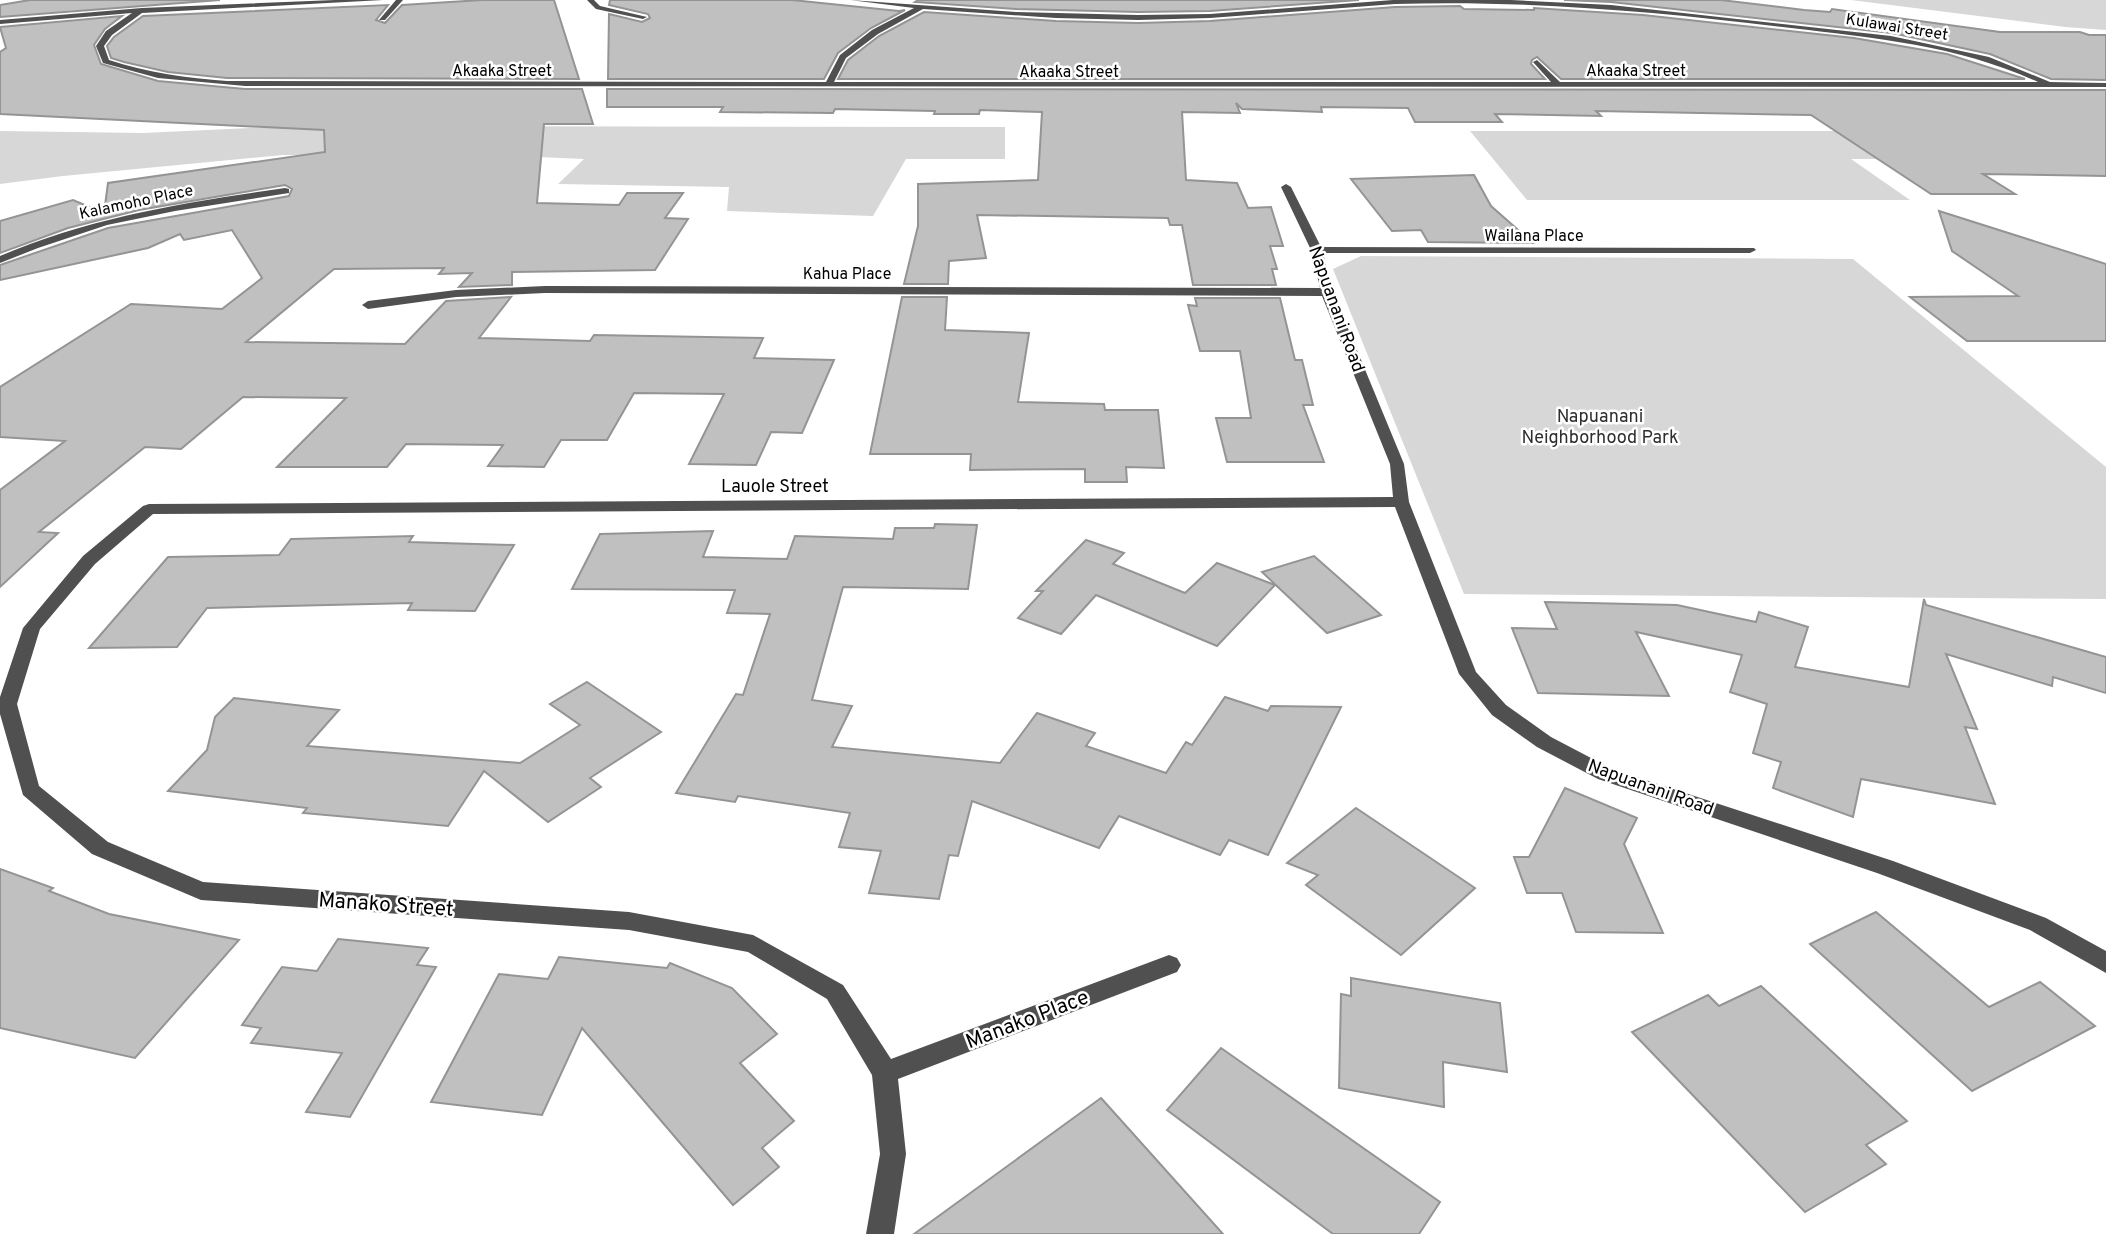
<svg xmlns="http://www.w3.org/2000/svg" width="2106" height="1234" font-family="Overpass,sans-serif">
	<rect width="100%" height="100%" fill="#fff"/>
	<!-- green -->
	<g fill="#d7d7d7">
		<path d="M1851,0H2106V30L2065,27Z"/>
		<path d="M292,126L1005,127V159H906L873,216L727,211L729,187L558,184L584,159L470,154L283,155L63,176L0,184V131L143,133Z"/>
		<path d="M1470,131H1952L2001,159H1851L1910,200H1527Z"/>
		<path d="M1361,256L1853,259L2106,467V599L1464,594L1333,269Z"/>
	</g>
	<!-- building -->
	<g fill="#c0c0c0" stroke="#949494" stroke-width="2">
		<path d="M30,0H220L0,17V5Z"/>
		<path d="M482,0H554L579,79L227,78L168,72L124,62L111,58L107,46L114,37L143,16L388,5L376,20L385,23L402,5Z"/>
		<path d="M610,0H792L899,11L905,10L871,28L838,53L824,79H608L609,14L642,22L650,18L648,14L609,5Z"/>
		<path d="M918,0H1359L1210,11L1138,12L1016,9L915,2Z"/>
		<path d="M1564,0H1721L1804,10L1830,12L1832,9L2000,32H2080L2089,35H2106V80L2051,79L1990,54L1892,33L1611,2Z"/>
		<path d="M1460,6L1464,9L1534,10V8L1643,15L1854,38L1947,54L2025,79H1561L1537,57L1532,60L1531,64L1545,79H838L848,60L879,36L924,12L1056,21L1138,23L1210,21L1395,7Z"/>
		<path d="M122,16L105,29L94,45L101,64L158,81L245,89H582L593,124H544L537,203L619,205L627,193H683L665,218L688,219L655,270L512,272V285L459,287L472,273L439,274L444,268L334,269L246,342L405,344L446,301L511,297L479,338L590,341L594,335L763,338L754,358L834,360L802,433L771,432L756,465L689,464L724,394L634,393L607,440H561L544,467L488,466L503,445L406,444L387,467H277L346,398L243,397L181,449L145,447L39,532L58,533L0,587V490L65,441L0,437V387L131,304L222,309L262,278L232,230L184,240L180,234L148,248L0,280V265L108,228L289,196L292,189L285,185L139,210L68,228L0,253V221L73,200L104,213L108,183L325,152L324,130L0,114V52L6,48L0,27Z"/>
		<path d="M607,89L2106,90V176L1983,174L2015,194H1931L1811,115L1596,111L1601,116L1495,114L1502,122H1415L1408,108L1321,107L1322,112L1242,109L1236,103L1240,113L1182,112L1186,180L1237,183L1248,208L1271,207L1283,246H1270L1277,269H1272L1276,285H1193L1182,225H1170L1168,218L977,215L986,258L949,261L948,284H904L918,226V184L1038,180L1042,112L980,110L979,114H934L935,111L835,109L833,113L720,112L723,107H607Z"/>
		<path d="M1474,175L1491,206L1533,243L1428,242L1421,230L1392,231L1351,179Z"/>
		<path d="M1939,211L2106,264V341H1967L1910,297L2018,296L1952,251Z"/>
		<path d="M902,297H947L945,330L1029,333L1018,402L1104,404L1105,410H1158L1164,468L1126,467L1127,482H1085V469L970,470L971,454H870Z"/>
		<path d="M1195,298H1280L1295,360H1302L1313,405H1303L1324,462H1227L1216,418H1251L1240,351H1200L1188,305L1197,306Z"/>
		<path d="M935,524L977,525L968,589L843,587L812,700L852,706L832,747L1000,763L1037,713L1095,733L1086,746L1166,773L1186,742L1192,745L1225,697L1268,711L1271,706L1341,707L1268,855L1229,840L1220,855L1119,816L1099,848L972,801L958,856L949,855L939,899L869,893L881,851L839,847L850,813L738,796L735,802L676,793L736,694L743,695L770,614L727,613L735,590L572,589L600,534L713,531L703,557L787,559L795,536L893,539L895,528H934Z"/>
		<path d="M413,536L409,542L514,545L475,611L408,610L412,603L207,608L177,647L89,648L168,557L279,555L291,539Z"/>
		<path d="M1086,540L1124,553L1113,564L1185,593L1217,563L1275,585L1217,646L1096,595L1061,634L1018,618L1043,591H1036Z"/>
		<path d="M1314,556L1381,615L1327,633L1262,572Z"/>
		<path d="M1924,599L1926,605L2106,657V693L2053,677L2052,686L1946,654L1977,729L1965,727L1995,804L1861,779L1853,817L1773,788L1781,762L1753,753L1767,704L1730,692L1742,655L1636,632L1669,696L1538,693L1512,628L1557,629L1545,602L1677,605L1756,622L1759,612L1808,627L1795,667L1909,687Z"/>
		<path d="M587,682L661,732L590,778L601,787L548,822L484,771L448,826L303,813L307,808L168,791L207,750L215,717L234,698L339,710L307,746L520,763L580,725L550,704Z"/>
		<path d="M1565,788L1637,818L1624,844L1663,933L1576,932L1562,893H1527L1514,857H1529Z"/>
		<path d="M1356,808L1475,888L1401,955L1306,885L1318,875L1287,863Z"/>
		<path d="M0,869L53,888L49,891L109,914L239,940L135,1058L0,1028Z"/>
		<path d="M1876,912L1989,1007L2040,982L2095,1026L1972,1091L1810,944Z"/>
		<path d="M338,939L428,948L417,965L436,967L350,1117L306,1112L342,1053L251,1043L261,1028L242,1025L282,967L317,971Z"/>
		<path d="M559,957L667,968L670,963L732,988L777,1034L740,1063L794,1121L762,1148L779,1167L733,1205L582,1028L542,1115L431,1102L499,974L548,979Z"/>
		<path d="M1351,978L1500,1003L1507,1072L1443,1062L1444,1107L1339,1088L1341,994L1351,996Z"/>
		<path d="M1761,986L1907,1121L1866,1145L1886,1164L1805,1212L1632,1032L1708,995L1719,1006Z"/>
		<path d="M1221,1048L1440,1202L1419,1234H1333L1167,1110Z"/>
		<path d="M1101,1098L1223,1234H914Z"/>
	</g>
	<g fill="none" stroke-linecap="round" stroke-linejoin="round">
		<!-- minor -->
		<g fill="#505050" fill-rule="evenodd">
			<path d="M335,0H383L142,13L112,35L104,46L109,60C148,73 187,78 227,81L826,82L840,55L872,30L914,8L850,0L1016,12L1138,15L1210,14L1393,0H1511L1611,5L1891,36L1989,57L2050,82L2106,83V87L245,86L158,78L103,63L96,46L106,31L132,13L0,24V20L142,8ZM1395,4C1528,0 1660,12 1791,28C1876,38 1960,46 2038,82H1560L1537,60L1533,62L1551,82H834L846,58L878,34L923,9L1056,18L1138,20L1210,18Z"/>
			<path d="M396,0H403L385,20H379Z"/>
			<path d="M587,0H594L600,6L647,17L643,19L596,9Z"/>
			<path d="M1286,184L1291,187L1321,247L1754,248L1756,250L1750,253H1323L1333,292L1404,464L1409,502L1476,672L1506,705L1551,737L1612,769L1893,861L2046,918L2106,951V973L2030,930L1877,873L1598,779L1537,747L1492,715L1459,674L1395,507L153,514L95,564L40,629L17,704L39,786L108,842L203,882L629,912L753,935L843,985L891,1059L1161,958L1169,955L1177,958L1181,965L1177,972L898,1079L906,1154L894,1234H866L880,1154L872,1075L827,999L748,952L629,930L201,900L92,854L23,795L0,714V697L23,628L83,556L143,506L149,504L1393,497L1390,464L1322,296L545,293L456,297L368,309L362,305L368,301L456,290L545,286L1320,288L1311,250L1281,187Z"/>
			<path d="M285,188L289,189V193L175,211L107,225L38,248L0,263V256C91,217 187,202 285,188Z"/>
		</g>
	</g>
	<g text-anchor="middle" stroke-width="5" stroke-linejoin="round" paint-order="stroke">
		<!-- far-street labels -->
		<g font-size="16" fill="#000" stroke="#fff">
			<text transform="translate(1897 26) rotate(9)" y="6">Kulawai Street</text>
			<text x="502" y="76">Akaaka Street</text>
			<text x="1636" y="76">Akaaka Street</text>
			<text x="1069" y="77">Akaaka Street</text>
			<text transform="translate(136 201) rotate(-12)" y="6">Kalamoho Place</text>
			<text x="1534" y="241">Wailana Place</text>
			<text x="847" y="279">Kahua Place</text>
		</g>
		<!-- street labels -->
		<g font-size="18" fill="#000" stroke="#fff">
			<text transform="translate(1337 309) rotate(70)" y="6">Napuanani Road</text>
			<text x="775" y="492">Lauole Street</text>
			<text transform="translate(1651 787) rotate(20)" y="6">Napuanani Road</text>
		</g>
		<!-- park labels -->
		<g font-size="18" fill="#2e2e2e" stroke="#fff">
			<text x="1600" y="422">Napuanani<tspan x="1600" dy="21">Neighborhood Park</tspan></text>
		</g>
		<!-- near-street labels -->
		<g font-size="21" fill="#000" stroke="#fff">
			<text transform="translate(386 904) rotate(4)" y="7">Manako Street</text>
			<text transform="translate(1027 1019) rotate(-21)" y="7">Manako Place</text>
		</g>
	</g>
</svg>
